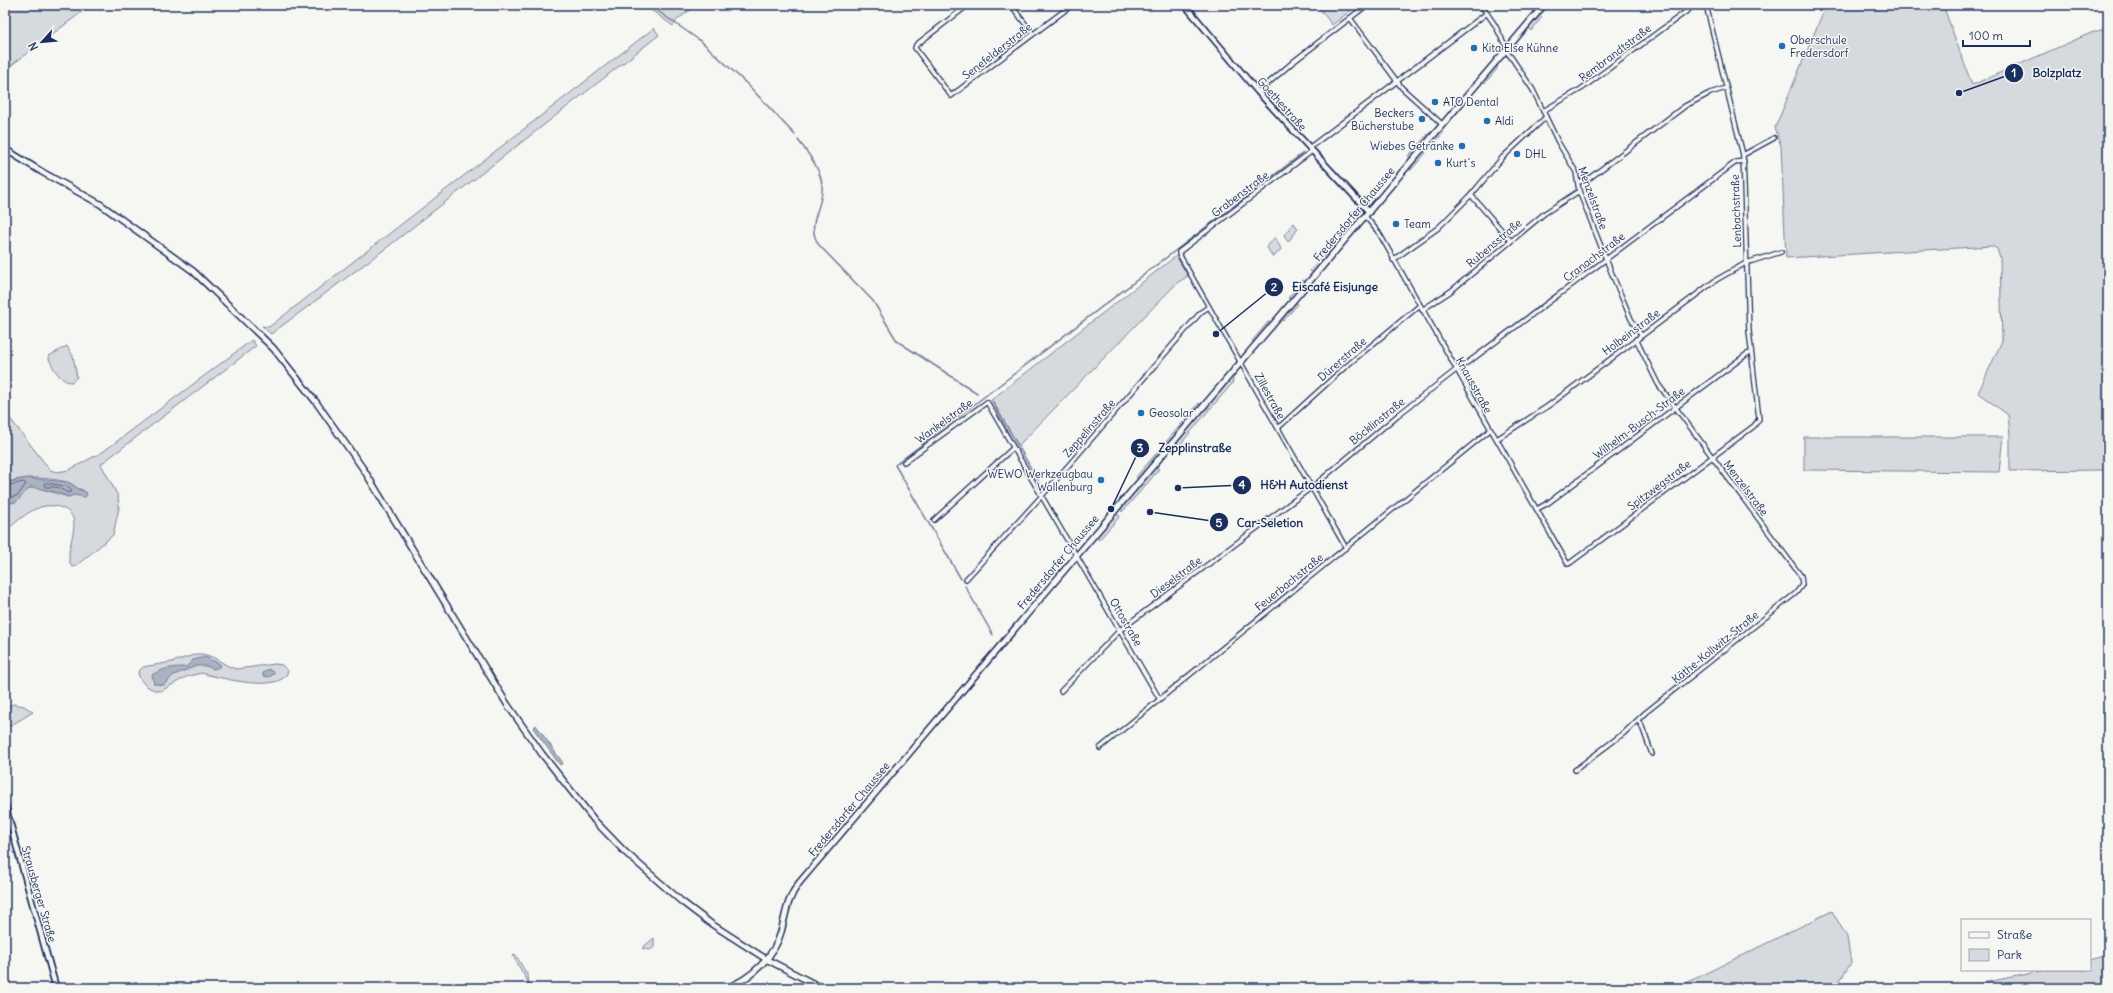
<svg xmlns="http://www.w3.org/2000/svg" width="2113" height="993" font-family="Delius,sans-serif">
	<rect width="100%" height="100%" fill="#f6f6f2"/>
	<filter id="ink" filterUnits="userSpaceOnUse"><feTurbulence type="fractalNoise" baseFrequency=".025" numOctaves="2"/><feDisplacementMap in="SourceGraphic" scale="8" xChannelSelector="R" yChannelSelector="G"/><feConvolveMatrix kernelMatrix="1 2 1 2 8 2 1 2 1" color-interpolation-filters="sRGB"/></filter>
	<g filter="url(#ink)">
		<!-- green -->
		<g fill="#d6d9dd" stroke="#78849e">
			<path d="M5,5H91L5,70Z"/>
			<path d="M644,5H697L678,19L673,26Z"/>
			<path d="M1317,5H1358L1332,25Z"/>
			<path d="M1826,5H1943L1972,85L2091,33L2108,28V470L2010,471V435L2008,415L1978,393L2002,341L2000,258L1997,249L1992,246L1786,258L1781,146L1775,128Z"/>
			<path d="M1539,15L1542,17L1531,31L1528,27Z"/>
			<path d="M654,28L659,35L385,249L271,334L262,326L269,327Z"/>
			<path d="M1498,63L1497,69L1485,83L1483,80Z"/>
			<path d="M1436,129L1412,158L1408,156L1429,133Z"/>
			<path d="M1440,131L1443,133L1429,149L1427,146Z"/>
			<path d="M1423,151L1426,153L1410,171L1413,163Z"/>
			<path d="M1294,223L1298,229L1288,242L1284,235Z"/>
			<path d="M1275,237L1281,249L1273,258L1267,247Z"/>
			<path d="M1330,249L1332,251L1314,273L1310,271Z"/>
			<path d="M1176,256L1188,276L1177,283L1016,448L991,400Z"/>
			<path d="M1303,280L1306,282L1290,299L1288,298Z"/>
			<path d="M1295,302L1298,304L1283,321L1281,318Z"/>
			<path d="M1269,321L1271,324L1255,342L1252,341Z"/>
			<path d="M252,340L256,346L101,464L118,496L119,508L113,535L76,566L72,567C60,550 89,518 62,508C39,499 22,518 5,531V504C17,502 20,499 27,489L36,487L68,497L83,490C76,489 74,484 67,482C47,477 24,476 5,483V412L50,470L57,472L69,470L104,451Z"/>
			<path d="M67,346L73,356L77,377L72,382C61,383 53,368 49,359V356Z"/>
			<path d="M1234,374L1232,384L1210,409L1207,406Z"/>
			<path d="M1199,403L1200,407L1187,421L1185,419Z"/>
			<path d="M1206,407L1209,410L1174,452L1171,447Z"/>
			<path d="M1183,422L1184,425L1169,443H1165Z"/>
			<path d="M1804,437H2003L1999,472L1804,470Z"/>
			<path d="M1160,449L1162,451L1139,479L1136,477Z"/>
			<path d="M1154,467L1159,469L1146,485L1142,482Z"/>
			<path d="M1141,483L1145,486L1122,512L1120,507Z"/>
			<path d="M1116,514L1120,516L1099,540L1095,537Z"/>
			<path d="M197,654C214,653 222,666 237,669L275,664L282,665L288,671C282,695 217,677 201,673L186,677L161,691C151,691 139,683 138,672L143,667L172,662Z"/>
			<path d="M13,704L24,706L33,712L5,729V708Z"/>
			<path d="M1832,911L1847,937L1851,963L1835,988H1688L1686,983Z"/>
			<path d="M654,938V947L650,950L642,948Z"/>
			<path d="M515,954L528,976L529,984L513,956Z"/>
			<path d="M2108,955V988H1957L2047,970H2090V960Z"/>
		</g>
		<!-- water -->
		<g fill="#abb2c0" stroke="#717e99">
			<path d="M27,478L67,482L73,485L78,489L86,492L87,495L85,497L74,495L69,497L56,492L31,487L16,502L5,504V483Z"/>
			<path d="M205,657L220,664L219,667L214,669L206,666H196L174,675L164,685L154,684L152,675C163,668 173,667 186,667L193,660Z"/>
			<path d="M268,669L275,673L269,677L263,676V673Z"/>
			<path d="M536,725L563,763L560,765L533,728Z"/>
		</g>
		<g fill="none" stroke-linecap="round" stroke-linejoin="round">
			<!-- shore -->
			<g stroke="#556385" stroke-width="1">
				<path d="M46,483L66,486L72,491L68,493L57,487H45L44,484Z"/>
				<path d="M5,486L24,482L26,484L18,495L5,500"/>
			</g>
			<!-- stream -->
			<g stroke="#717e99" stroke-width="1.5">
				<path d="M649,5L702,42L748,85L795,135"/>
				<path d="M798,140C809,154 824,173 822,192C820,212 806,226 819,245L873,301L897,341L977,393"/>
				<path d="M993,402L1040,484"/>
				<path d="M961,579L895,465L1303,153"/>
				<path d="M965,586L993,635"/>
			</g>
			<!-- minor casing -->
			<g stroke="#1b2f5e" stroke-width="6">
				<g id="minor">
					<path d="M968,5L916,45L915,48L951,96L1072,5"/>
					<path d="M1011,5L1033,34"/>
					<path d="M1481,5L1495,25L1504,43L1508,48"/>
					<path d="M1350,18L1402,88L1443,125"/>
					<path d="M1506,51L1511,57L1533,90L1558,142L1576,172L1579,191L1612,274L1631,319L1641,335"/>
					<path d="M1258,92L1293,62L1367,5"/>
					<path d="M1543,111L1581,89L1695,5"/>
					<path d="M1309,148L1487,13"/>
					<path d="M1312,151L1179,252V254L1346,548"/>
					<path d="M1743,155L1774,138"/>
					<path d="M1578,182L1587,180L1685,106L1710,93L1726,88"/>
					<path d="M1471,195L1511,241"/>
					<path d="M1365,216L1379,233L1566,561L1568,564L1570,563L1754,426L1759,419L1749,331L1743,155L1706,5"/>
					<path d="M1393,260L1438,228L1471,195L1503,157L1546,117"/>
					<path d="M1422,310L1451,291L1545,213L1579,191"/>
					<path d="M1278,428L1344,368L1419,306"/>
					<path d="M1497,439L1548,406L1716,280L1746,263L1781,252"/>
					<path d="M904,462L987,402L1159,698"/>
					<path d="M1537,509L1548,503L1747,354L1751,353"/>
					<path d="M934,520L1013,448"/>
					<path d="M966,579L1048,489L1201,312L1209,307"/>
					<path d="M1061,691L1120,630L1316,484L1398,415L1456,370L1474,358L1736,162L1744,161"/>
					<path d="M1638,721L1641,724L1652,754"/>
					<path d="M1100,748L1490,430"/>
					<path d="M1575,770L1624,733L1645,713L1796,593L1802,585L1801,576L1658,384L1636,339"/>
				</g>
			</g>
			<!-- tertiary casing -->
			<g stroke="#1b2f5e" stroke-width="8">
				<g id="tertiary">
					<path d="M1185,5L1258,92L1369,212"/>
					<path d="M5,805L56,988"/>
				</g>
			</g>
			<!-- secondary casing -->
			<g stroke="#1b2f5e" stroke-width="8">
				<g id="secondary">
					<path d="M5,149L42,172L100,204L193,271L273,348L316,402L364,470L507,704L542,754L595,821L625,852L681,901L710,923L766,959L822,988"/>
					<path d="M726,988C751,979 774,957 781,932C786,913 787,899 799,883L1544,5"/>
				</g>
			</g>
			<!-- minor -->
			<use href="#minor" stroke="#f6f6f2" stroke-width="3.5"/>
			<!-- tertiary -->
			<use href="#tertiary" stroke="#f6f6f2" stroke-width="4.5"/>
			<!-- secondary -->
			<use href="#secondary" stroke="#f6f6f2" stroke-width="5"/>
		</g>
	</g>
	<!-- markers -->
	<g fill="#1f6fb2" stroke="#f6f6f2" stroke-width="1.5">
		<circle cx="1782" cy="46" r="4"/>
		<circle cx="1474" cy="48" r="4"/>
		<circle cx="1435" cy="102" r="4"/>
		<circle cx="1422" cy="119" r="4"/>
		<circle cx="1487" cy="121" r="4"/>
		<circle cx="1462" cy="146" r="4"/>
		<circle cx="1517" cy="154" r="4"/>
		<circle cx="1438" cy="163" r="4"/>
		<circle cx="1396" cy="224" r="4"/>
		<circle cx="1141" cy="413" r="4"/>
		<circle cx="1101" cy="480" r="4"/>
	</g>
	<g text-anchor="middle" stroke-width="3" stroke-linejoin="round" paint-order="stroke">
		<!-- poi labels -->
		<g font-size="11" fill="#1b2f5e" stroke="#f6f6f2" text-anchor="start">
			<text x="1790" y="44">Oberschule<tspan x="1790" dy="13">Fredersdorf</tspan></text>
			<text x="1482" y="52">Kita Else Kühne</text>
			<text x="1443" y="106">ATO Dental</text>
			<text x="1414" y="117" text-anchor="end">Beckers<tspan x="1414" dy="13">Bücherstube</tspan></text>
			<text x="1495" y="125">Aldi</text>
			<text x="1454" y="150" text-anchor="end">Wiebes Getränke</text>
			<text x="1525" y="158">DHL</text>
			<text x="1446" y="167">Kurt´s</text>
			<text x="1404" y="228">Team</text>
			<text x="1149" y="417">Geosolar</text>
			<text x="1093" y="478" text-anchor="end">WEWO Werkzeugbau<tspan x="1093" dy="13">Wollenburg</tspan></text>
		</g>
		<!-- street labels -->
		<g font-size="11" fill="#1b2f5e" stroke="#f6f6f2">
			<text transform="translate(997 51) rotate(-38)" y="4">Senefelderstraße</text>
			<text transform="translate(1615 53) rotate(-37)" y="4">Rembrandtstraße</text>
			<text transform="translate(1282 104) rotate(48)" y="4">Goethestraße</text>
			<text transform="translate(1240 194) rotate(-37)" y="4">Grabenstraße</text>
			<text transform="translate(1593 198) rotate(70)" y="4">Menzelstraße</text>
			<text transform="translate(1736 211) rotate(-92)" y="4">Lenbachstraße</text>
			<text transform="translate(1354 214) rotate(-50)" y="4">Fredersdorfer Chaussee</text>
			<text transform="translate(1494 243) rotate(-40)" y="4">Rubensstraße</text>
			<text transform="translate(1594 257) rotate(-37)" y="4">Cranachstraße</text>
			<text transform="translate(1631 332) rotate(-37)" y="4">Holbeinstraße</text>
			<text transform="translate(1342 359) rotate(-41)" y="4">Dürerstraße</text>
			<text transform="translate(1474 385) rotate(61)" y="4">Knausstraße</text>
			<text transform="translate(1270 396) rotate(61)" y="4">Zillestraße</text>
			<text transform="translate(944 421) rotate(-36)" y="4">Wankelstraße</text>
			<text transform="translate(1377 421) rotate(-39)" y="4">Böcklinstraße</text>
			<text transform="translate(1639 423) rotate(-37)" y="4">Wilhelm-Busch-Straße</text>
			<text transform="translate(1089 428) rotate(-49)" y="4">Zeppelinstraße</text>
			<text transform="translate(1659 485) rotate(-37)" y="4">Spitzwegstraße</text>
			<text transform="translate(1746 488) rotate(53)" y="4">Menzelstraße</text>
			<text transform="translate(1058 562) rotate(-50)" y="4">Fredersdorfer Chaussee</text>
			<text transform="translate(1176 577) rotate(-37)" y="4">Dieselstraße</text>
			<text transform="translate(1289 582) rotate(-39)" y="4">Feuerbachstraße</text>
			<text transform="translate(1126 622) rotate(60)" y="4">Ottostraße</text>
			<text transform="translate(1715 647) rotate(-39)" y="4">Käthe-Kollwitz-Straße</text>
			<text transform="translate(849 809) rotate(-50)" y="4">Fredersdorfer Chaussee</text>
			<text transform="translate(39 894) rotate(74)" y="4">Strausberger Straße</text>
		</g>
	</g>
	<!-- callouts -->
	<path fill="none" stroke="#1b2f5e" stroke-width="1.5" d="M1959 93L2014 73M1216 334L1274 287M1111 509L1140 448M1178 488L1242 485M1150 512L1219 522"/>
	<g fill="#1b2f5e" stroke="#f6f6f2" stroke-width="1.5">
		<circle cx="1959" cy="93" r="4"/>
		<circle cx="1216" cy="334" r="4"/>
		<circle cx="1111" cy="509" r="4"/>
		<circle cx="1178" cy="488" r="4"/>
		<circle cx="1150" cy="512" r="4"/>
		<circle cx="2014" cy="73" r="10"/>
		<circle cx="1274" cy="287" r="10"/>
		<circle cx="1140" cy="448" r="10"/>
		<circle cx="1242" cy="485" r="10"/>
		<circle cx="1219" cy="522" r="10"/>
	</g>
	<g font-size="12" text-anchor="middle" font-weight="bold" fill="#fff">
		<text x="2014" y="77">1</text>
		<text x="1274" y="291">2</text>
		<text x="1140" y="452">3</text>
		<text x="1242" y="489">4</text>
		<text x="1219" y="527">5</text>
	</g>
	<g font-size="12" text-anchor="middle" font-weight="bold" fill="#1b2f5e" stroke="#f6f6f2" stroke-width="3" stroke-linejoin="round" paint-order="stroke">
		<text x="2057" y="77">Bolzplatz</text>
		<text x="1335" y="291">Eiscafé Eisjunge</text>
		<text x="1195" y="452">Zepplinstraße</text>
		<text x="1304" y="489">H&amp;H Autodienst</text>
		<text x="1270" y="527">Car-Seletion</text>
	</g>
	<!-- margin -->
	<rect width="2113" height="993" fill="none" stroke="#f6f6f2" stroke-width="20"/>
	<rect x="10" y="10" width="2093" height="973" fill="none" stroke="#1b2f5e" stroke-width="1.5" filter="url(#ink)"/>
	<!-- legend -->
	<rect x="1961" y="919" width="130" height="52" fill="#f6f6f2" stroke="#9ea6b7"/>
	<rect x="1969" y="932" width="20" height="6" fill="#f6f6f2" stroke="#9ea6b7"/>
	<text x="1997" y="939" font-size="12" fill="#1b2f5e">Straße</text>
	<rect x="1969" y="949" width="20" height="12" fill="#d6d9dd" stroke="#9ea6b7"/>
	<text x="1997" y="959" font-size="12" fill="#1b2f5e">Park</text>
	<!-- north arrow -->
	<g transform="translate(42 42) rotate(243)" stroke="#f6f6f2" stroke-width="3" paint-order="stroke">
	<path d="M0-3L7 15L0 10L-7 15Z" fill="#1b2f5e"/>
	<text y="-6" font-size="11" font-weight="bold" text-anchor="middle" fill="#1b2f5e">N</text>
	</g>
	<!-- scale -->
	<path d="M1963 40v6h67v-6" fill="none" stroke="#1b2f5e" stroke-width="2"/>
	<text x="1969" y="40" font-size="12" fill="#1b2f5e" stroke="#f6f6f2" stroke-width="3" paint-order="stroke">100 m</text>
</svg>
